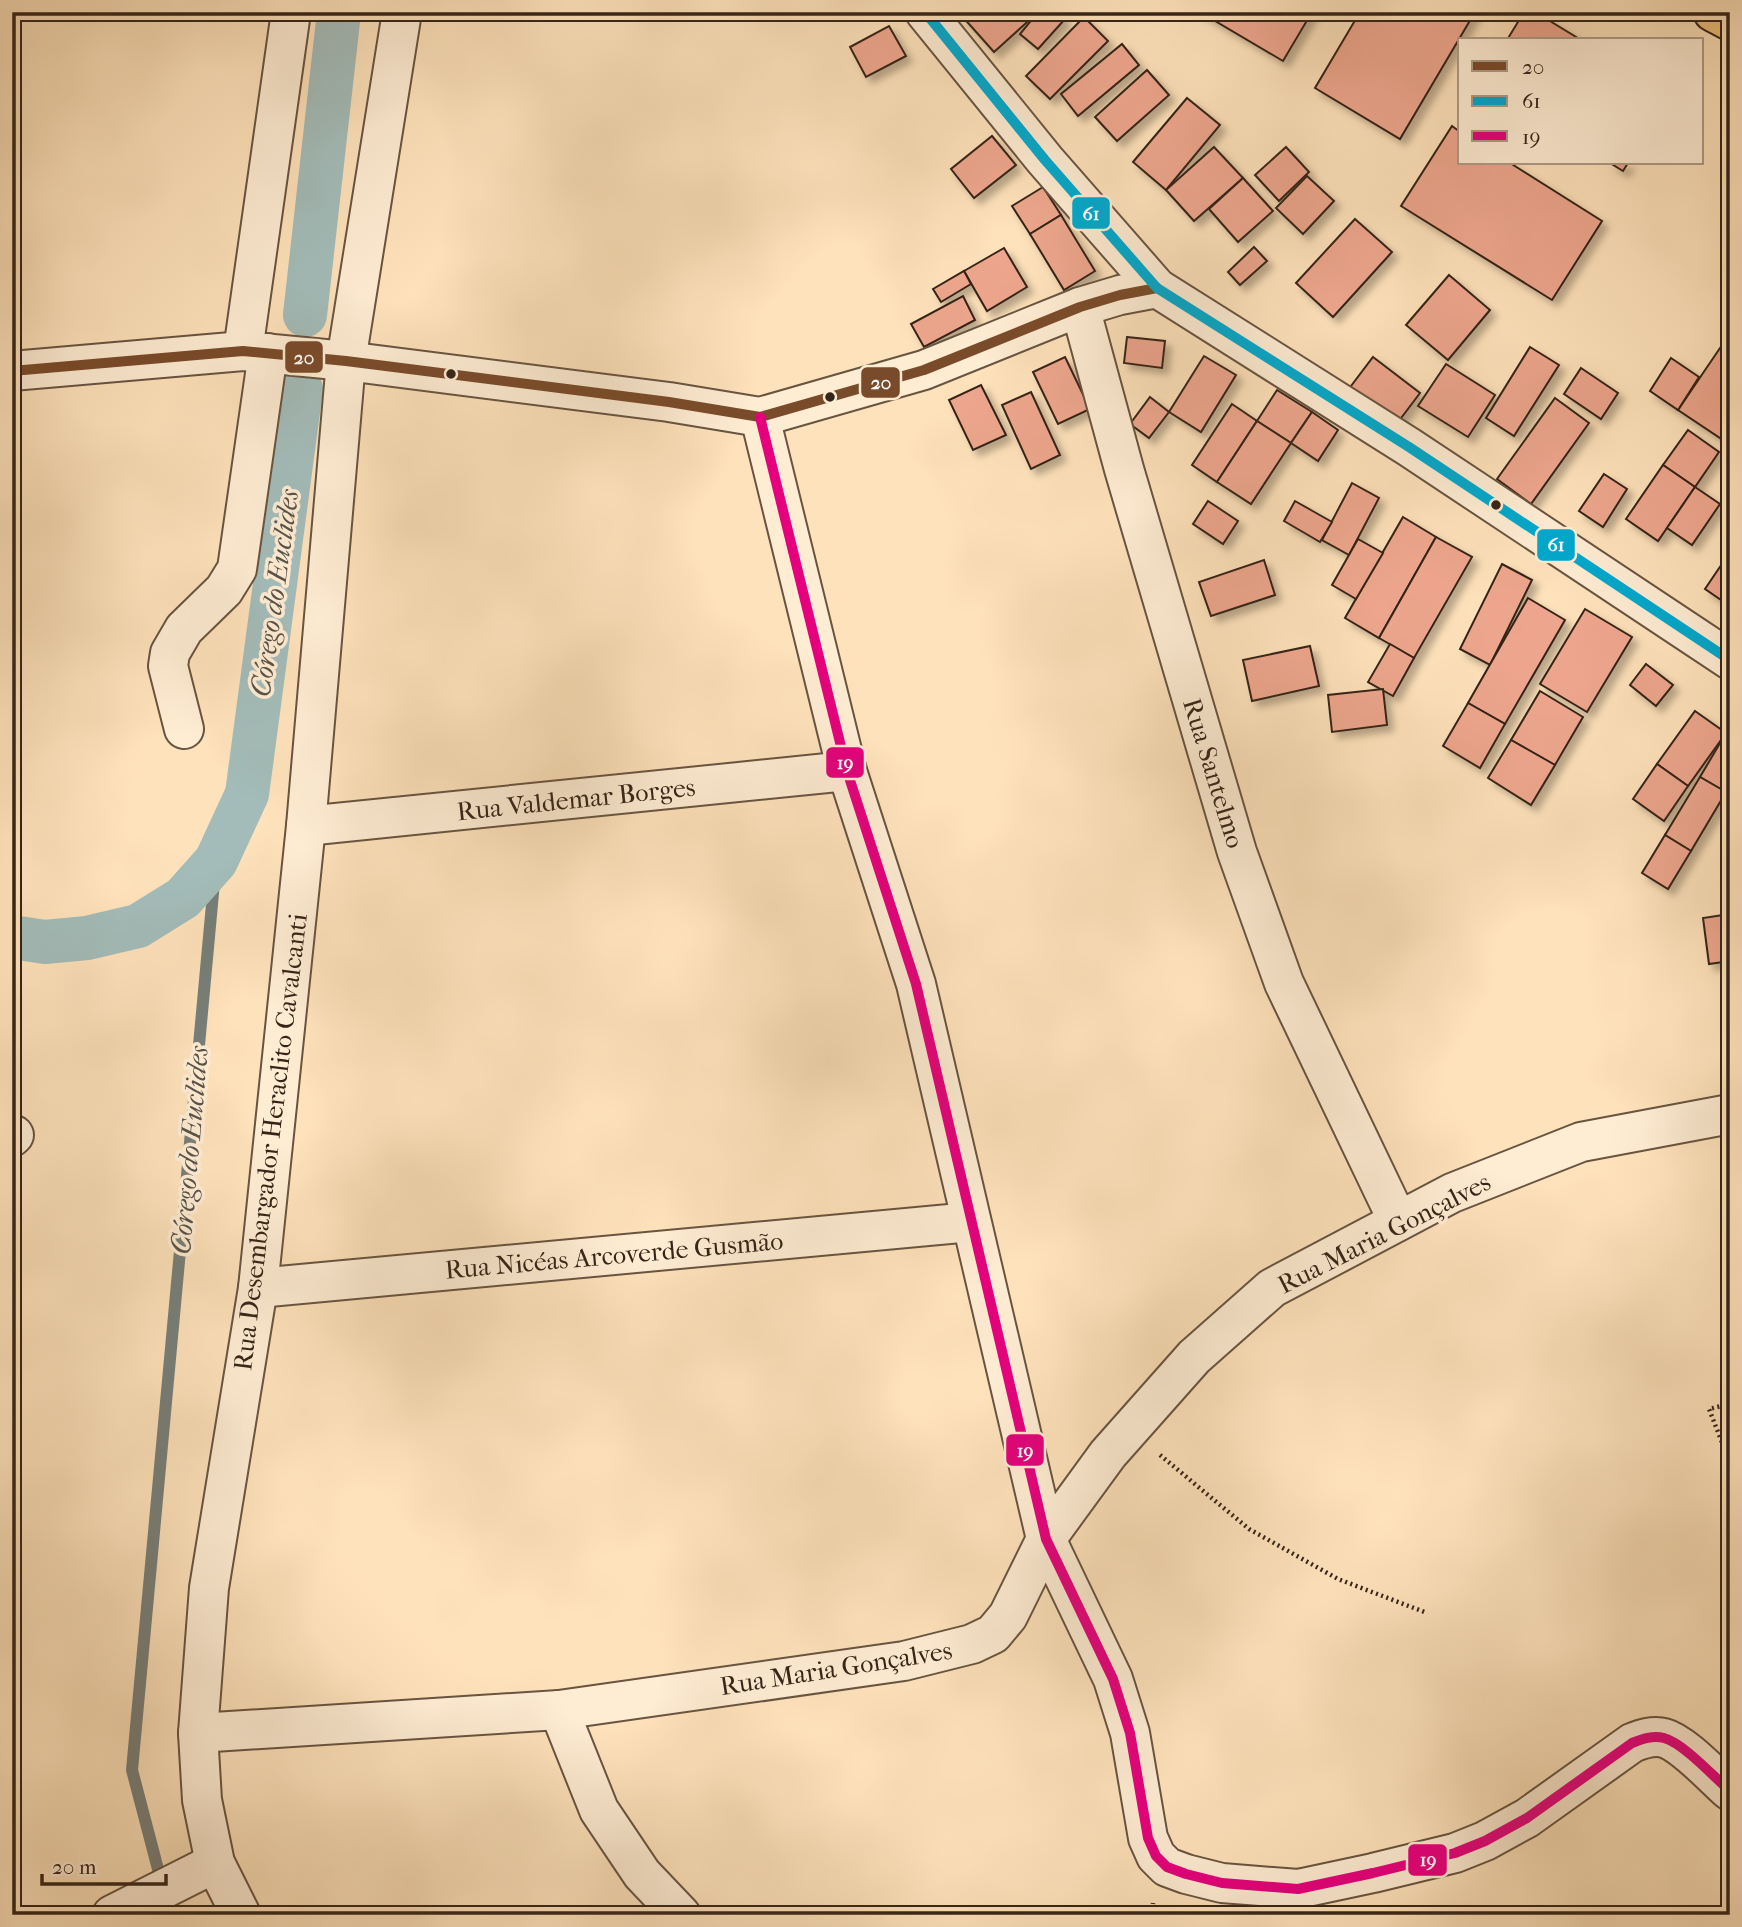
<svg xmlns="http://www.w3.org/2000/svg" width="1742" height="1927" font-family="'IM FELL French Canon',serif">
	<defs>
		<filter id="shadow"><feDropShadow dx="6" dy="6" stdDeviation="3.5" flood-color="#0004"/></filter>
	</defs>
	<rect width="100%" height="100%" fill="#fee2bb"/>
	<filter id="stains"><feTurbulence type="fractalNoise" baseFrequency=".00286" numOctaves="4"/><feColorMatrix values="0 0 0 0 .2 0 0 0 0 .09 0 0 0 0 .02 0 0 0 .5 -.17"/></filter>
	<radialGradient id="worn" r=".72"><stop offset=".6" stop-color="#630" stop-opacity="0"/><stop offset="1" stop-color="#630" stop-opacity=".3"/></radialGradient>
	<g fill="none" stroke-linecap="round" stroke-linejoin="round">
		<!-- stream -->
		<path stroke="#777f79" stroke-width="12" d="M170,1915L132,1770L216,861"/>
		<!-- canal -->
		<g stroke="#a3bcb9" stroke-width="44">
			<path d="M305,315L339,12"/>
			<path d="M12,937L45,942L87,938L138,926L183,898L216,861L247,794L301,389"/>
		</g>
	</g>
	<!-- building -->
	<g fill="#eda68d" stroke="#362418" stroke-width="2" filter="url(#shadow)">
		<path d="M964,12H1035L1036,14L994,52L961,15Z"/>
		<path d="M1038,12H1057L1065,19L1038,49L1020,34Z"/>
		<path d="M1200,12H1312L1283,61Z"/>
		<path d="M1360,12H1475L1400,139L1315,88Z"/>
		<path d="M1524,12H1535L1581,40H1507Z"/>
		<path d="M1084,17L1108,41L1050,99L1026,76Z"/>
		<path d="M889,26L906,56L866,77L850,47Z"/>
		<path d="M1122,44L1139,65L1078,116L1061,94Z"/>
		<path d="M1147,70L1169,95L1117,141L1095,117Z"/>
		<path d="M1187,98L1220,125L1166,190L1133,162Z"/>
		<path d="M1452,126L1460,132V163H1510L1602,221L1552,300L1401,206Z"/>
		<path d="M992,136L1016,165L974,198L951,169Z"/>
		<path d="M1214,147L1243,178L1194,221L1166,190Z"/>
		<path d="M1286,147L1309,172L1279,201L1255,175Z"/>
		<path d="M1610,163H1628L1623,171Z"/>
		<path d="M1307,176L1334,201L1303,234L1276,208Z"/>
		<path d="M1243,178L1273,211L1238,242L1209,209Z"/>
		<path d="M1043,187L1061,215L1030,234L1012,206Z"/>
		<path d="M1061,215L1095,271L1064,290L1030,234Z"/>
		<path d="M1355,219L1392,252L1333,317L1296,283Z"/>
		<path d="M1254,247L1267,261L1240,285L1228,272Z"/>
		<path d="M1004,248L1027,287L987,311L964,271Z"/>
		<path d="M964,271L971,284L941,302L933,289Z"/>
		<path d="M1449,275L1490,310L1448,360L1406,325Z"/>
		<path d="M963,296L975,320L924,347L911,324Z"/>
		<path d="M1127,337L1165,341L1162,368L1124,363Z"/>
		<path d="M1530,347L1559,365L1514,436L1486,418Z"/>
		<path d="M1720,348L1730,354V436L1726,442L1678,410Z"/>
		<path d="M1204,356L1236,375L1201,432L1169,412Z"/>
		<path d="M1065,357L1090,409L1058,424L1033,372Z"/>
		<path d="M1373,357L1420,393L1395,426L1348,390Z"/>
		<path d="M1671,358L1699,377L1678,410L1650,391Z"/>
		<path d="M1446,364L1495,395L1468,437L1418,406Z"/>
		<path d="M1581,368L1618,393L1601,419L1564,394Z"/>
		<path d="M981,385L1006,435L973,450L949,400Z"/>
		<path d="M1277,390L1312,412L1291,443L1257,421Z"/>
		<path d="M1031,392L1060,455L1031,469L1002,405Z"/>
		<path d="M1150,397L1169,412L1149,438L1130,424Z"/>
		<path d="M1555,398L1589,423L1531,504L1497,479Z"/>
		<path d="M1232,404L1257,421L1217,482L1192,465Z"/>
		<path d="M1312,412L1338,430L1318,461L1291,443Z"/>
		<path d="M1257,421L1291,443L1251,504L1217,482Z"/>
		<path d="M1688,430L1719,452L1695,487L1663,465Z"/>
		<path d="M1663,465L1695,487L1658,541L1626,519Z"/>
		<path d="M1604,474L1627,489L1603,527L1579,511Z"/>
		<path d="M1352,483L1379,498L1349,555L1322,540Z"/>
		<path d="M1695,487L1720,504L1692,545L1667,528Z"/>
		<path d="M1208,501L1238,521L1223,544L1193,524Z"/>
		<path d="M1295,501L1332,522L1320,542L1284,521Z"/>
		<path d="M1403,517L1436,537L1379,638L1345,618Z"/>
		<path d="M1436,537L1472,557L1414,658L1379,638Z"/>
		<path d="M1358,539L1383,553L1356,599L1332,585Z"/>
		<path d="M1730,552V606L1705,589Z"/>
		<path d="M1264,560L1275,595L1211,616L1199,582Z"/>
		<path d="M1502,564L1532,580L1490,665L1460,649Z"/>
		<path d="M1528,598L1565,620L1505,724L1468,703Z"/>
		<path d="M1585,609L1632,637L1587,712L1540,684Z"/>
		<path d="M1390,644L1414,658L1393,696L1368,682Z"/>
		<path d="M1310,646L1319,686L1252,701L1243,660Z"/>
		<path d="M1646,664L1673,685L1656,706L1630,685Z"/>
		<path d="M1383,689L1387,725L1332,732L1328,695Z"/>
		<path d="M1540,691L1583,717L1555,765L1511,740Z"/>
		<path d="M1468,703L1505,724L1480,768L1443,746Z"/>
		<path d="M1695,711L1726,733L1688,786L1657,764Z"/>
		<path d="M1723,738L1730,742V786L1726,792L1700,777Z"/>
		<path d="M1511,740L1555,765L1531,805L1488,778Z"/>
		<path d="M1657,764L1688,786L1664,821L1633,799Z"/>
		<path d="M1700,777L1726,792L1691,851L1665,835Z"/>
		<path d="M1665,835L1691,851L1668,889L1642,873Z"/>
		<path d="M1730,914V961L1709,964L1703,918Z"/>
	</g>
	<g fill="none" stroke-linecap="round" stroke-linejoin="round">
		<!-- minor casing -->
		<g stroke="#685441" stroke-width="42">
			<g id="minor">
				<path d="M925,12L1045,160L1157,288L1409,447L1730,660"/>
				<path d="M1080,307L1124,469L1237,852L1284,983L1398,1221"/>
				<path d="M243,351L291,12"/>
				<path d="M12,371L243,351L346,361L669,402L760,417L924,370L1080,307L1120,295L1157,288"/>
				<path d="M760,417L847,771L916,984L1046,1539L1113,1679L1130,1733L1148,1838L1156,1856L1167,1867L1186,1874L1222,1883L1298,1889L1373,1873L1455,1853L1485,1841L1527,1818L1632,1743C1642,1739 1653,1735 1664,1738C1683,1743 1714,1777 1730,1791"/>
				<path d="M184,729L168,666L170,653L184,629L224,590L237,569L268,353"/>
				<path d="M306,826L847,771"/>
				<path d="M12,1137L14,1135"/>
				<path d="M258,1288L971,1222"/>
				<path d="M559,1710L599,1810L642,1874L681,1915"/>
				<path d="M198,1733L559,1710L904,1661L972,1644L993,1634L1008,1616L1046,1539L1108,1454L1194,1357L1272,1288L1452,1193L1581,1142L1730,1114"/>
				<path d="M112,1915L215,1863"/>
				<path d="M241,1915L215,1863L202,1800L198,1733L209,1588L258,1288L306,826L346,361L402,12"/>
			</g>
		</g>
		<!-- major casing -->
		<g stroke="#362418" stroke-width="42">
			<path id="major" d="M1713,12L1730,21"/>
		</g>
		<!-- path -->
		<g stroke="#362418" stroke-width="4.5" stroke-dasharray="2 3.5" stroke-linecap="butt">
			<path d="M1730,1404L1709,1409L1730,1463"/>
			<path d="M1160,1455L1249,1529L1338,1579L1427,1613"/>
			<path d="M1152,1915L1153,1903"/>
		</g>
		<!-- minor -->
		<use href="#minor" stroke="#feecd3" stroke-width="38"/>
		<!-- major -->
		<use href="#major" stroke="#efc17e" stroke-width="38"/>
		<!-- bus-1 casing -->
		<g stroke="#feecd3" stroke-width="16">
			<path id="bus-1" d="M12,371L243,351L346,361L669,402L760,417L924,370L1080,307L1120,295L1157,288"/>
		</g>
		<!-- bus-2 casing -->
		<g stroke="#feecd3" stroke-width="16">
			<path id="bus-2" d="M925,12L1045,160L1157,288L1409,447L1730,660"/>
		</g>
		<!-- bus-3 casing -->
		<g stroke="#feecd3" stroke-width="16">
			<path id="bus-3" d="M760,417L847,771L916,984L1046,1539L1113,1679L1130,1733L1148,1838L1156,1856L1167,1867L1186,1874L1222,1883L1298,1889L1373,1873L1455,1853L1485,1841L1527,1818L1632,1743C1642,1739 1653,1735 1664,1738C1683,1743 1714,1777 1730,1791"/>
		</g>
		<!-- bus-1 -->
		<use href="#bus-1" stroke="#7a4b2a" stroke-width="10"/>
		<!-- bus-2 -->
		<use href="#bus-2" stroke="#00a9ce" stroke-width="10"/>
		<!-- bus-3 -->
		<use href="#bus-3" stroke="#e5007d" stroke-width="10"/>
	</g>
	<!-- markers -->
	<g fill="#362418" stroke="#feecd3" stroke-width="2.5">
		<circle cx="451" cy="374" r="6"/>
		<circle cx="830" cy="397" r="6"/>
		<circle cx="1496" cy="505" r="6"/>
	</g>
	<g text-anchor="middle" stroke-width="7" stroke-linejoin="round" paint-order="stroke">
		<!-- street labels -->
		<g font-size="26" fill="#362418" stroke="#feecd3">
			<text transform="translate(1214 773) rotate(73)" y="9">Rua Santelmo</text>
			<text transform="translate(576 799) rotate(-6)" y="9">Rua Valdemar Borges</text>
			<text transform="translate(270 1142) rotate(-83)" y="9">Rua Desembargador Heraclito Cavalcanti</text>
			<text transform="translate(1384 1233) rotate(-27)" y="9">Rua Maria Gonçalves</text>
			<text transform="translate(614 1255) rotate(-5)" y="9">Rua Nicéas Arcoverde Gusmão</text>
			<text transform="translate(836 1668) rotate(-9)" y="9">Rua Maria Gonçalves</text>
		</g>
		<!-- water labels -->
		<g font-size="28" font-style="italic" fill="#575248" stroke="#feecd3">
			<text transform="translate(274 593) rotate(-82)" y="10">Córego do Euclides</text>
			<text transform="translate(189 1150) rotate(-85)" y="10">Córego do Euclides</text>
		</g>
	</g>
	<g stroke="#feecd3" stroke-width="2.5">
		<rect x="1071" y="196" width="40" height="34" rx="7" fill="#00a9ce"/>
		<rect x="284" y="340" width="40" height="34" rx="7" fill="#7a4b2a"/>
		<rect x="860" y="366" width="41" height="33" rx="7" fill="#7a4b2a"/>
		<rect x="1536" y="528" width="40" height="34" rx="7" fill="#00a9ce"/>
		<rect x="825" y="746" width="40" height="33" rx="7" fill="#e5007d"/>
		<rect x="1005" y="1433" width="40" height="34" rx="7" fill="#e5007d"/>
		<rect x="1407" y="1843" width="41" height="34" rx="7" fill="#e5007d"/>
	</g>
	<g font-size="19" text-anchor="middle" font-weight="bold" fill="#fff">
		<text x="1091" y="220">61</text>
		<text x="304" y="364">20</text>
		<text x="881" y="389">20</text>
		<text x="1556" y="551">61</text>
		<text x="845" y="769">19</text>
		<text x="1025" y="1457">19</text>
		<text x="1428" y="1866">19</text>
	</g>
	<!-- margin -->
	<rect width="1742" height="1927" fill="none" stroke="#fee2bb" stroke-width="42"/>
	<rect x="14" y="14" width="1714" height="1899" fill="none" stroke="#362418" stroke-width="3.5"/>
	<rect x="21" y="21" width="1700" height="1885" fill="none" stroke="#362418" stroke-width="2"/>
	<!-- legend -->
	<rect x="1458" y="38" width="245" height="126" fill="#feecd3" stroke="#ae9c88" stroke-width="2"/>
	<rect x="1472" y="61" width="35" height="10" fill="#7a4b2a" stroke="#ae9c88" stroke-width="2"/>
	<text x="1522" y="74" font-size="21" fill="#362418">20</text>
	<rect x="1472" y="96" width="35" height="10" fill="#00a9ce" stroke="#ae9c88" stroke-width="2"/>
	<text x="1522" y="108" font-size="21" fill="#362418">61</text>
	<rect x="1472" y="131" width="35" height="10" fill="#e5007d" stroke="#ae9c88" stroke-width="2"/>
	<text x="1522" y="144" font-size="21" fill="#362418">19</text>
	<!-- scale -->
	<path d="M42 1874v10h124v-10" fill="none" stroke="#362418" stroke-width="3.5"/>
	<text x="52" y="1874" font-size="21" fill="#362418" stroke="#feecd3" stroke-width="5" paint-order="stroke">20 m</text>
	<rect width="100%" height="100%" filter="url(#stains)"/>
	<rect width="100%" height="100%" fill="url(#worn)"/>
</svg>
